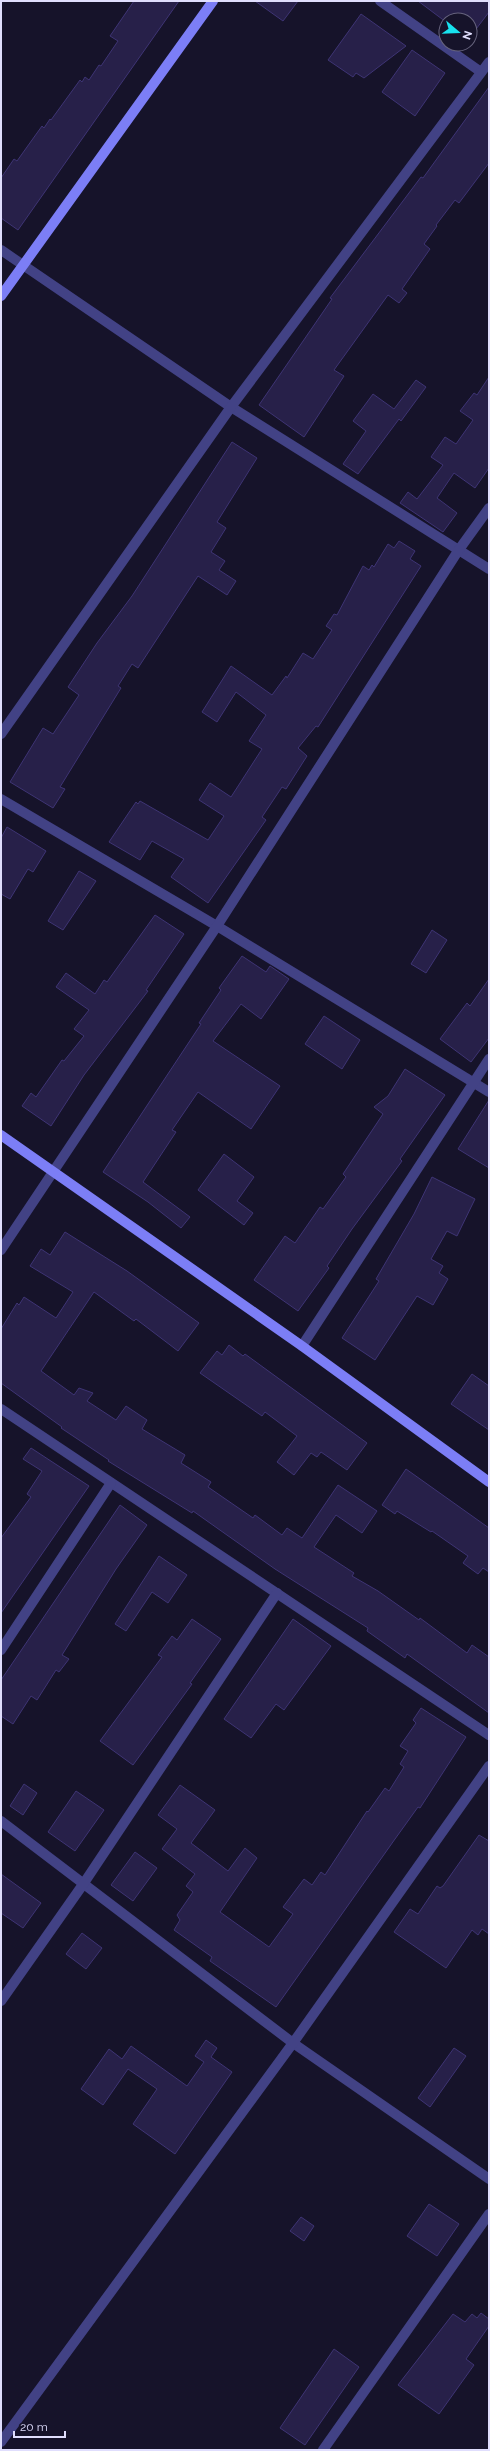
<svg xmlns="http://www.w3.org/2000/svg" width="490" height="2451" font-family="Raleway,sans-serif">
	<rect width="100%" height="100%" fill="#16132a"/>
	<!-- building -->
	<g fill="#272049" stroke="#3e3474">
		<path d="M134,1H179L18,230L1,218V178L14,159L17,161L42,126L44,128L50,119L51,120L80,80L82,82L85,77L89,80L99,65L101,66L118,41L110,36Z"/>
		<path d="M255,1H298L283,21Z"/>
		<path d="M418,1H489V12L470,37V20H446V22Z"/>
		<path d="M361,14L406,46L364,78L356,73L353,77L328,60Z"/>
		<path d="M412,50L445,73L415,116L382,92Z"/>
		<path d="M489,87V163L459,203L455,200L436,225L437,226L424,244L430,249L402,289L407,293L399,303L388,295L334,370L344,376L304,437L259,405L332,299L330,298L421,177L423,178Z"/>
		<path d="M489,377V468L475,488L454,473L437,498L457,513L443,532L400,503L408,492L417,499L443,465L431,457L445,437L456,444L473,420L460,411L474,393L477,395Z"/>
		<path d="M416,380L426,387L401,421L399,419L358,474L343,464L366,431L353,421L373,394L394,409Z"/>
		<path d="M232,442L257,458L217,522L226,528L211,552L225,561L219,570L236,581L227,595L198,576L138,668L132,664L118,686L121,688L60,787L65,789L53,808L10,782L43,728L53,734L79,695L68,687L97,643L132,596Z"/>
		<path d="M399,541L415,551L410,559L421,566L318,727L316,726L298,748L307,756L286,789L282,787L262,817L266,820L208,903L171,877L184,859L152,841L140,860L109,842L136,802L138,804L140,801L208,840L224,816L199,800L210,783L231,797L262,749L249,741L266,715L236,692L217,722L202,712L231,666L272,695L286,676L287,678L303,653L313,659L332,630L326,626L334,614L337,615L363,566L369,570L372,565L374,567L388,544L394,548Z"/>
		<path d="M7,827L46,851L33,872L28,869L10,899L1,894V838Z"/>
		<path d="M79,871L96,881L63,930L48,921Z"/>
		<path d="M155,915L184,934L146,990L148,991L84,1075L51,1126L22,1106L31,1093L36,1097L62,1060L64,1061L84,1036L74,1029L89,1010L56,987L66,973L95,994L104,980L107,982Z"/>
		<path d="M432,930L447,940L426,973L411,964Z"/>
		<path d="M242,956L266,972L270,966L289,979L261,1019L241,1004L213,1041L280,1086L251,1129L198,1092L172,1130L176,1132L143,1182L190,1217L181,1228L148,1202L103,1172L201,1024L199,1023L221,990L219,988Z"/>
		<path d="M489,979V1038L471,1062L440,1039L467,1003L470,1006Z"/>
		<path d="M324,1016L360,1040L342,1069L305,1044Z"/>
		<path d="M405,1069L445,1095L400,1159L402,1161L352,1229L327,1266L329,1268L298,1311L254,1280L285,1236L295,1243L320,1207L323,1209L346,1177L343,1174L383,1114L374,1107L388,1096Z"/>
		<path d="M489,1100V1168L458,1149Z"/>
		<path d="M224,1154L254,1177L237,1201L253,1213L244,1225L198,1190Z"/>
		<path d="M432,1177L475,1199L457,1236L447,1231L431,1259L443,1266L439,1273L448,1279L433,1305L417,1296L375,1360L342,1338L379,1281L376,1279L414,1214Z"/>
		<path d="M65,1232L127,1271L199,1323L178,1351L136,1319L134,1321L94,1292L41,1371L74,1395L79,1388L93,1393L87,1401L116,1420L126,1406L147,1420L142,1429L185,1455L181,1463L211,1482L208,1487L253,1518L255,1515L282,1535L287,1528L302,1538L338,1485L377,1511L362,1533L336,1515L314,1547L354,1573L352,1576L378,1591L419,1620L420,1618L467,1653L472,1645L489,1657V1713L407,1654L405,1658L367,1631L368,1628L275,1569L193,1511L192,1513L108,1461L109,1460L61,1428L62,1427L1,1383V1329L17,1303L19,1305L24,1297L56,1318L73,1292L30,1266L41,1249L50,1255Z"/>
		<path d="M229,1345L243,1356L245,1354L367,1443L347,1470L321,1452L317,1457L311,1453L294,1475L277,1462L297,1436L265,1412L262,1416L200,1373L217,1351L222,1355Z"/>
		<path d="M472,1374L489,1386V1430L451,1404Z"/>
		<path d="M31,1448L89,1486L1,1613V1538L31,1497L27,1494L42,1471L23,1459Z"/>
		<path d="M406,1469L489,1528V1572L483,1568L478,1574L463,1563L468,1556L432,1531L431,1532L397,1511L395,1514L382,1505Z"/>
		<path d="M120,1505L147,1525L116,1569L62,1655L69,1659L59,1672L56,1670L37,1700L31,1696L13,1724L1,1716V1680Z"/>
		<path d="M159,1556L187,1575L168,1603L152,1592L126,1631L115,1624Z"/>
		<path d="M192,1619L221,1639L190,1683L192,1684L133,1765L100,1741L162,1657L158,1655L172,1636L177,1640Z"/>
		<path d="M293,1619L331,1646L284,1710L276,1704L251,1738L224,1719Z"/>
		<path d="M421,1708L466,1737L420,1808L418,1807L395,1839L276,2007L210,1961L212,1957L174,1930L180,1920L177,1915L193,1892L186,1886L195,1874L162,1849L177,1829L158,1815L180,1785L215,1810L191,1843L228,1871L245,1848L257,1858L220,1912L269,1947L293,1914L283,1907L304,1879L312,1885L321,1872L325,1875L367,1811L368,1812L385,1788L389,1791L404,1767L400,1764L408,1751L400,1746L416,1723L413,1720Z"/>
		<path d="M24,1784L37,1793L23,1815L10,1806Z"/>
		<path d="M76,1791L104,1810L75,1851L48,1832Z"/>
		<path d="M479,1835L489,1841V1934L482,1929L478,1935L472,1930L446,1968L394,1932L410,1909L418,1914L437,1886L440,1888L443,1886Z"/>
		<path d="M135,1852L157,1868L133,1901L111,1885Z"/>
		<path d="M1,1874L41,1903L23,1928L1,1913Z"/>
		<path d="M82,1933L102,1948L86,1969L66,1954Z"/>
		<path d="M206,2040L217,2048L211,2057L232,2072L175,2154L133,2124L157,2089L128,2069L103,2105L81,2089L109,2049L122,2059L131,2046L187,2086L204,2062L195,2056Z"/>
		<path d="M454,2048L466,2056L430,2107L418,2098Z"/>
		<path d="M429,2204L459,2224L437,2256L407,2236Z"/>
		<path d="M301,2217L314,2226L304,2241L290,2231Z"/>
		<path d="M481,2313L489,2319V2326L466,2359L474,2365L439,2414L398,2385L453,2314L465,2322L472,2314L477,2318Z"/>
		<path d="M334,2349L359,2367L305,2445L280,2428Z"/>
	</g>
	<g fill="none" stroke-linecap="round" stroke-linejoin="round">
		<!-- street -->
		<g stroke="#424285" stroke-width="10">
			<path d="M380,1L481,72"/>
			<path d="M1,250L231,407L489,569"/>
			<path d="M1,734L231,407L489,62"/>
			<path d="M1,799L217,926L489,1092"/>
			<path d="M1,1250L217,926L458,551L489,508"/>
			<path d="M302,1346L489,1059"/>
			<path d="M1,1409L489,1735"/>
			<path d="M1,1650L111,1483"/>
			<path d="M1,1821L293,2043L489,2179"/>
			<path d="M1,2001L84,1883L277,1593"/>
			<path d="M1,2442L293,2043L489,1766"/>
			<path d="M323,2450L489,2214"/>
		</g>
		<!-- secondary -->
		<g stroke="#7c7ef6" stroke-width="10">
			<path d="M1,296L213,1"/>
			<path d="M1,1135L302,1346L489,1482"/>
		</g>
	</g>
	<!-- border -->
	<rect width="490" height="2451" fill="none" stroke="#e0defd" stroke-width="4"/>
	<!-- north arrow -->
	<g transform="translate(458 32) rotate(109)"><circle r="19" fill="#16132a" stroke="#67647e"/>
	<path d="M0-3L7 15L0 10L-7 15Z" fill="#18e2ef"/>
	<text y="-6" font-size="11" font-weight="bold" text-anchor="middle" fill="#e0defd">N</text>
	</g>
	<!-- scale -->
	<path d="M14 2431v6h51v-6" fill="none" stroke="#e0defd" stroke-width="2"/>
	<text x="20" y="2431" font-size="12" fill="#e0defd" stroke="#16132a" stroke-width="3" paint-order="stroke">20 m</text>
</svg>
